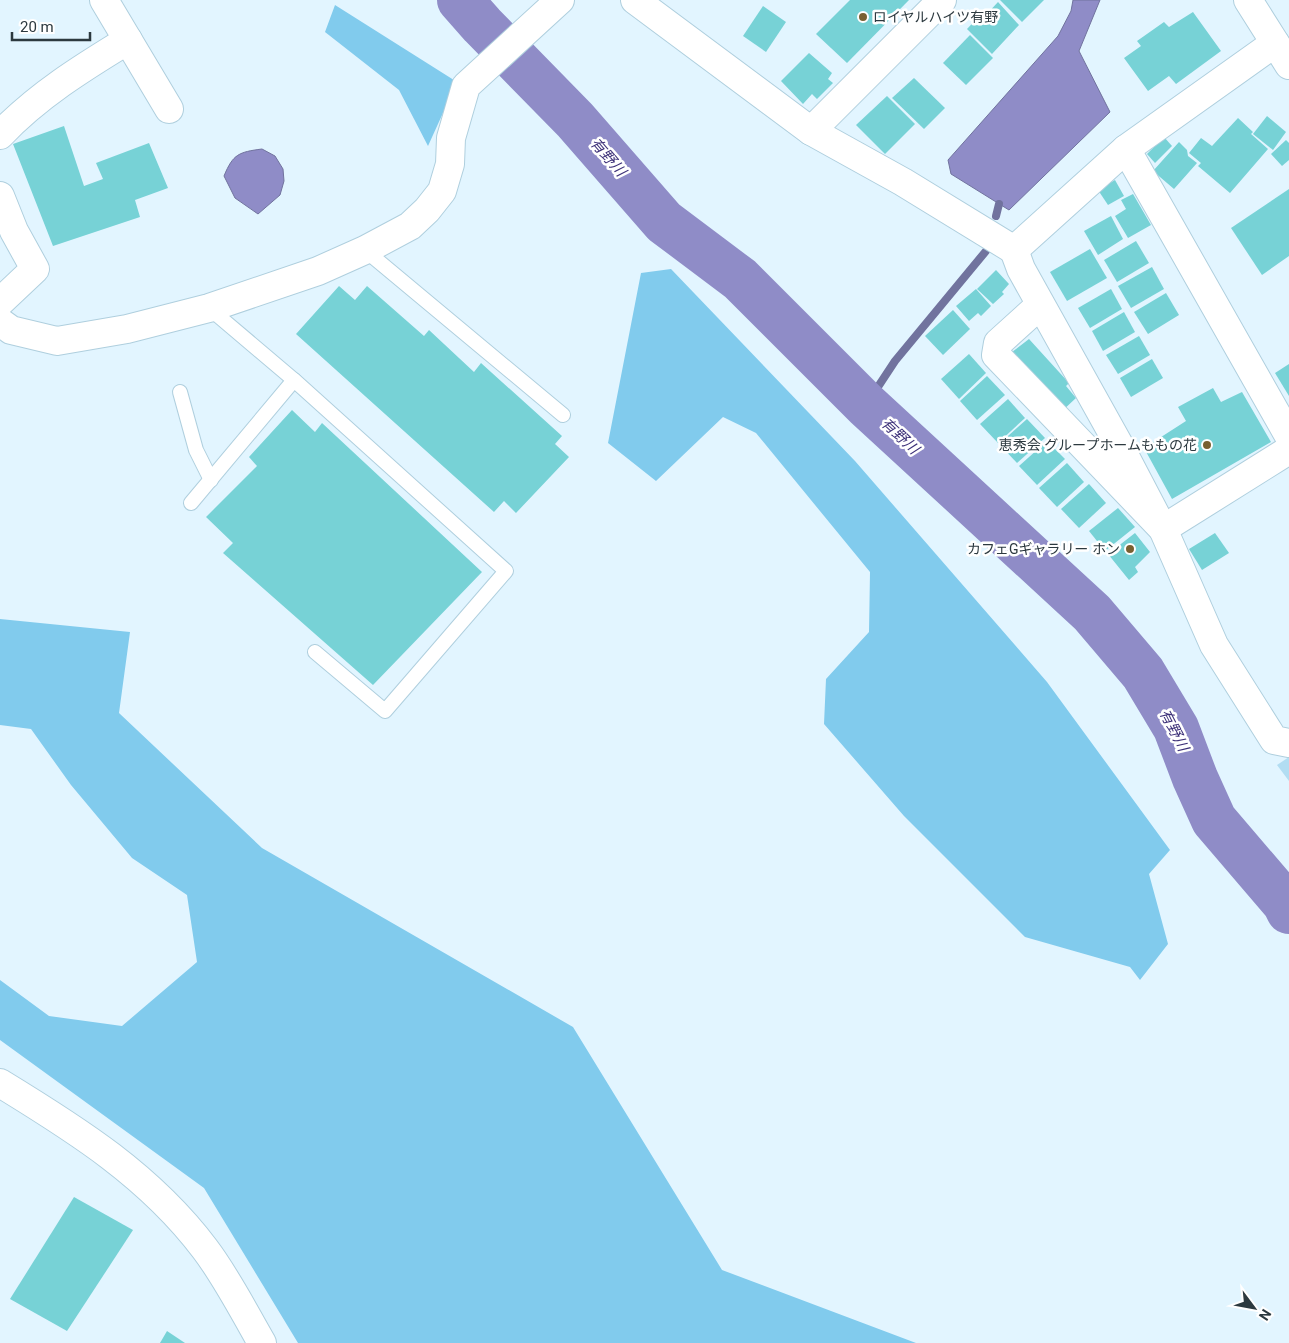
<svg xmlns="http://www.w3.org/2000/svg" width="1289" height="1343" font-family="Roboto,'Noto Sans JP',sans-serif">
	<rect width="100%" height="100%" fill="#e2f5ff"/>
	<!-- green -->
	<path fill="#b2ddf2" d="M1289,757V781L1277,765Z"/>
	<!-- forest -->
	<g fill="#81cbed">
		<path d="M335,5L457,82L428,146L399,90L325,32Z"/>
		<path d="M671,269L855,461L1047,682L1170,850L1149,874L1168,944L1140,980L1130,967L1025,937L904,816L824,724L826,679L869,632L870,572L756,433L723,417L656,481L608,443L641,273Z"/>
		<path d="M0,619L130,632L119,713L262,848L573,1027L722,1270L916,1343H298L204,1188L0,1040V980L49,1016L122,1026L197,962L187,895L132,858L71,785L31,729L0,725Z"/>
	</g>
	<!-- water -->
	<g fill="#8f8cc7" stroke="#71739e">
		<path d="M1073,0H1100L1079,51L1110,112L1009,210L951,174L948,160L1058,36L1071,11Z"/>
		<path d="M262,149L275,156L283,169L284,181L280,195L258,214L235,198L224,176C233,154 239,152 262,149Z"/>
	</g>
	<g fill="none" stroke-linecap="round" stroke-linejoin="round">
		<!-- stream -->
		<g stroke="#71739e" stroke-width="8">
			<path d="M996,216L999,204"/>
			<path d="M866,405L895,361L986,251"/>
		</g>
		<!-- river -->
		<path stroke="#8f8cc7" stroke-width="46" d="M460,0L482,25L575,120L664,222L740,279L866,405L1092,613L1143,673L1176,728L1195,778L1214,820L1285,903L1289,911"/>
	</g>
	<!-- building -->
	<g fill="#77d2d6">
		<path d="M850,0H909L847,63L816,34Z"/>
		<path d="M1000,0H1044L1022,22Z"/>
		<path d="M998,2L1019,25L992,54L967,29L982,13L985,16Z"/>
		<path d="M763,6L786,22L766,52L743,36Z"/>
		<path d="M1193,12L1221,51L1176,84L1169,76L1148,91L1124,58L1141,46L1137,41L1164,22L1169,27Z"/>
		<path d="M970,35L993,58L966,85L943,63Z"/>
		<path d="M809,53L832,73L828,79L833,83L817,99L812,94L803,104L781,81Z"/>
		<path d="M914,78L945,108L924,129L892,98Z"/>
		<path d="M887,96L915,124L885,154L856,125Z"/>
		<path d="M1267,116L1286,132L1273,150L1253,134Z"/>
		<path d="M1238,118L1253,132L1251,134L1268,149L1230,193L1198,166L1201,163L1189,153L1201,138L1212,146Z"/>
		<path d="M64,126L84,186L103,179L96,163L149,143L168,188L135,200L140,217L53,246L13,144Z"/>
		<path d="M1164,137L1172,146L1155,163L1147,154Z"/>
		<path d="M1286,140L1289,143V160L1282,166L1271,154Z"/>
		<path d="M1179,142L1187,150L1188,156L1197,163L1174,189L1153,171Z"/>
		<path d="M1115,180L1124,196L1108,205L1098,190Z"/>
		<path d="M1289,189V256L1262,275L1231,228Z"/>
		<path d="M1133,194L1151,225L1128,238L1115,216L1126,209L1121,200Z"/>
		<path d="M1111,216L1123,239L1098,255L1084,231Z"/>
		<path d="M1136,241L1149,263L1117,282L1104,260Z"/>
		<path d="M1090,249L1107,278L1067,301L1050,272Z"/>
		<path d="M1152,267L1164,289L1131,308L1118,286Z"/>
		<path d="M996,270L1009,284L1002,292L1004,294L993,304L977,289Z"/>
		<path d="M339,286L355,300L367,286L424,336L429,330L474,372L481,363L562,436L555,444L569,457L516,513L504,501L494,512L296,334Z"/>
		<path d="M976,289L991,306L981,316L978,313L969,321L956,306Z"/>
		<path d="M1111,289L1122,309L1090,328L1078,308Z"/>
		<path d="M1166,293L1179,315L1148,334L1134,312Z"/>
		<path d="M953,310L970,329L943,355L925,336Z"/>
		<path d="M1124,312L1135,332L1103,351L1092,331Z"/>
		<path d="M1139,336L1150,355L1118,374L1106,355Z"/>
		<path d="M1029,339L1069,383L1066,386L1076,398L1061,412L1012,352Z"/>
		<path d="M969,354L986,373L959,399L941,379Z"/>
		<path d="M1152,359L1163,378L1131,397L1120,378Z"/>
		<path d="M1289,364V396L1275,373Z"/>
		<path d="M987,376L1005,395L977,420L960,401Z"/>
		<path d="M1213,388L1221,402L1242,392L1271,442L1172,499L1144,448L1186,421L1178,407Z"/>
		<path d="M1008,399L1025,418L998,443L980,424Z"/>
		<path d="M292,410L315,432L322,423L482,572L373,685L223,553L233,543L206,517L257,466L249,457Z"/>
		<path d="M1027,419L1045,438L1017,463L999,444Z"/>
		<path d="M1047,441L1065,459L1037,485L1019,466Z"/>
		<path d="M1067,463L1084,482L1057,507L1039,488Z"/>
		<path d="M1089,484L1106,503L1079,528L1061,509Z"/>
		<path d="M1118,508L1135,527L1105,551L1089,531Z"/>
		<path d="M1135,533L1150,552L1135,567L1138,572L1129,580L1108,554Z"/>
		<path d="M1215,533L1229,553L1202,570L1189,549Z"/>
		<path d="M74,1197L133,1230L67,1331L10,1299Z"/>
		<path d="M167,1331L185,1343H160Z"/>
	</g>
	<g fill="none" stroke-linecap="round" stroke-linejoin="round">
		<!-- service casing -->
		<g stroke="#afcfde" stroke-width="16">
			<g id="service">
				<path d="M365,250L563,415"/>
				<path d="M209,308L294,380L506,571L385,711L315,652"/>
				<path d="M180,392L196,450L211,480"/>
				<path d="M191,503L294,380"/>
			</g>
		</g>
		<!-- minor casing -->
		<g stroke="#afcfde" stroke-width="30">
			<g id="minor">
				<path d="M104,0L169,109"/>
				<path d="M635,0L811,131L903,182L1014,250L1126,149L1275,43"/>
				<path d="M811,131L942,0"/>
				<path d="M0,135C37,96 82,68 128,40"/>
				<path d="M1126,149L1289,436"/>
				<path d="M0,196L14,231L35,269L0,302"/>
				<path d="M1014,250L1021,269L1118,443L1163,529L1214,645L1274,740L1289,743"/>
				<path d="M1040,305L998,343L996,355L1163,529L1289,450"/>
				<path d="M0,322L11,330L57,341L127,329L209,308L318,271L365,250L410,226L427,210L442,191L450,164L451,138L466,86L560,0"/>
				<path d="M0,1083C77,1130 150,1176 205,1249C227,1278 244,1312 262,1343"/>
			</g>
		</g>
		<!-- primary casing -->
		<g stroke="#afcfde" stroke-width="30">
			<path id="primary" d="M1248,0L1289,65"/>
		</g>
		<!-- service -->
		<use href="#service" stroke="#fff" stroke-width="14"/>
		<!-- minor -->
		<use href="#minor" stroke="#fff" stroke-width="28"/>
		<!-- primary -->
		<use href="#primary" stroke="#fff" stroke-width="28"/>
	</g>
	<!-- markers -->
	<g fill="#786031" stroke="#fff" stroke-width="2">
		<circle cx="863" cy="17" r="5"/>
		<circle cx="1207" cy="445" r="5"/>
		<circle cx="1130" cy="549" r="5"/>
	</g>
	<g text-anchor="middle" stroke-width="5" stroke-linejoin="round" paint-order="stroke">
		<!-- poi labels -->
		<g font-size="14" fill="#2c393f" stroke="#fff" text-anchor="end">
			<text x="873" y="22" text-anchor="start">ロイヤルハイツ有野</text>
			<text x="1197" y="450">恵秀会 グループホームももの花</text>
			<text x="1120" y="554">カフェGギャラリー ホン</text>
		</g>
		<!-- water labels -->
		<g font-size="15" font-style="italic" fill="#3c3078" stroke="#fff">
			<text transform="translate(608 157) rotate(49)" y="5">有野川</text>
			<text transform="translate(900 436) rotate(43)" y="5">有野川</text>
			<text transform="translate(1174 730) rotate(63)" y="5">有野川</text>
		</g>
	</g>
	<!-- north arrow -->
	<g transform="translate(1254 1308) rotate(122)" stroke="#ffffff" stroke-width="4" paint-order="stroke">
	<path d="M0-4L9 19L0 12L-9 19Z" fill="#2c393f"/>
	<text y="-8" font-size="14" font-weight="bold" text-anchor="middle" fill="#2c393f">N</text>
	</g>
	<!-- scale -->
	<path d="M12 32v8h78v-8" fill="none" stroke="#2c393f" stroke-width="2.5"/>
	<text x="20" y="32" font-size="15" fill="#2c393f" stroke="#ffffff" stroke-width="4" paint-order="stroke">20 m</text>
</svg>
